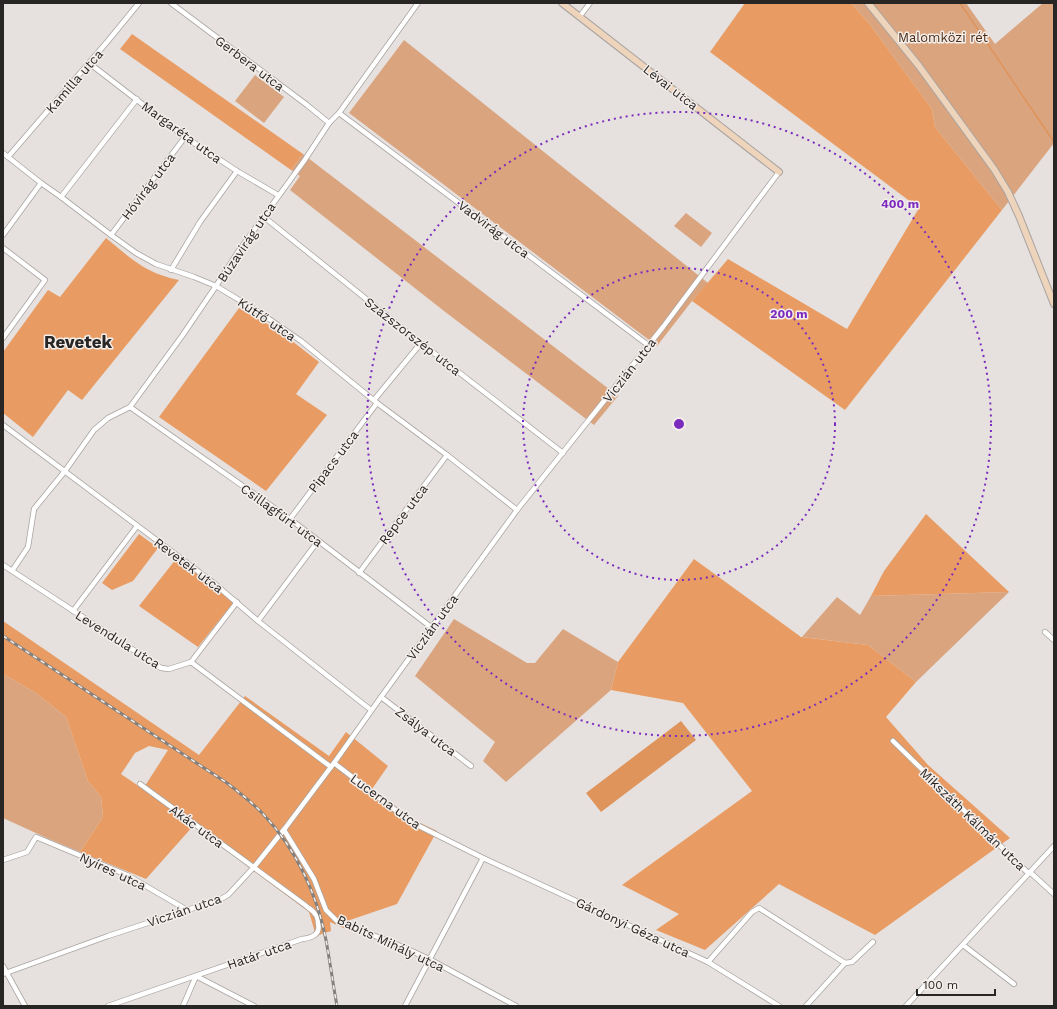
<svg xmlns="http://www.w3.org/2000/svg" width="1057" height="1009" font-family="'Work Sans',sans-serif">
	<rect width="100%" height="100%" fill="#e6e1de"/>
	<!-- green -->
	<g fill="#daa47e">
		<path d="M851,3H966L995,44L1043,3H1054V143L1002,210L935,127L932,109L868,22Z"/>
		<path d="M404,40L708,283L692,301L657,346L349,113Z"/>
		<path d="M255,75L284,97L264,123L235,101Z"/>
		<path d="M303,154L618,396L594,425L444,311L290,190L300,176L291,170Z"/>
		<path d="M686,213L712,233L701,247L674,226Z"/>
		<path d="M1009,592L916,682L868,645L802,637L837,597L860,615L871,596Z"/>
		<path d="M454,619L527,663H535L563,629L618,662L611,690L506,782L483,761L495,742L415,676Z"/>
		<path d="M3,674L36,693L66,717L88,781L101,797L103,817L80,852L49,839L3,818Z"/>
	</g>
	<!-- forest -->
	<g fill="#e89c63" fill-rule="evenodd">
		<path d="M745,3H851L868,22L932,109L935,127L1002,210L845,410L692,301L728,259L847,329L919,208L710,52Z"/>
		<path d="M132,34L303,154L291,170L120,49Z"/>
		<path d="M106,238C123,252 140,268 161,275C167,277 173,279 179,280L82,400L68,390L33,437L3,413V352L48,290L60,297Z"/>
		<path d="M239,308L278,330L319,362L296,394L327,415L266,491L159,417Z"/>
		<path d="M926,514L1009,592L871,596L884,571Z"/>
		<path d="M139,534L158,548L133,581L112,590L102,583Z"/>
		<path d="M176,559L213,585L233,603L198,647L139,606Z"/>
		<path d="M694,559L801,637L868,645L916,682L886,717L928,765L1010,838L875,935L779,884L705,950L656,930L679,914L622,885L752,791L683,703L611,690L618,662Z"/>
		<path d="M3,621L199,755L245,696L329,756L346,732L388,766L372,789L414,820L437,831L397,904L350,920L346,929L330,922L331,931L316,936L309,912L247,866L194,825L146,879L80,852L103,817L101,797L88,781L66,717L36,693L3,674ZM149,746L168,750L143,789L121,774L135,753Z"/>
	</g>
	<!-- water -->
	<path fill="#df945b" d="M681,721L696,740L601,812L586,793Z"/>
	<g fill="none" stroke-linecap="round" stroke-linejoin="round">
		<!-- stream -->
		<path stroke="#df945b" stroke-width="1.5" d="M960,3L1054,142"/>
		<!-- street casing -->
		<g stroke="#a9a4a1" stroke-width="6">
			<g id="street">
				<path d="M171,3L307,105L329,123"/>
				<path d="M580,16L590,3"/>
				<path d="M89,63L185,137L237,171L278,195"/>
				<path d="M339,113L648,345"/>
				<path d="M3,153L41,183L61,197L111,235L136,253L156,264L194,277L216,286L259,312L301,341L377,403L447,455L517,510"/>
				<path d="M8,157L107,42L139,3"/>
				<path d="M61,197L137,99"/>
				<path d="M264,217L421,343L563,453"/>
				<path d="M3,235L41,183"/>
				<path d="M111,235L185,137"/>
				<path d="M3,248L45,280L3,338"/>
				<path d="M171,270L200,222L237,171"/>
				<path d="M374,400L421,343"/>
				<path d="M130,407L290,519L431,627"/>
				<path d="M3,425L215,584L258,621L371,710"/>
				<path d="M290,519L377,403"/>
				<path d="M3,565L161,668L169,669L191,662L331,767"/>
				<path d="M12,571L28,547L34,509L65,471L94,430L108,418L130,407L182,336L216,286L238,252L304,161L329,123L339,113L418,3"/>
				<path d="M359,573L447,455"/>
				<path d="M73,611L137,526"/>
				<path d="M258,621L318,541"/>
				<path d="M1045,632L1054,640"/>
				<path d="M191,662L237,602"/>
				<path d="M381,697L471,766"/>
				<path d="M893,741L1027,872L1032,874L1054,894"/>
				<path d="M334,763L411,822L483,858L708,962L779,1006"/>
				<path d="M284,830L314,879L326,910L337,921L403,947L429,959L516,1006"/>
				<path d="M3,860L27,852L36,837L127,875L187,910"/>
				<path d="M963,945L1014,984"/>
				<path d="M708,962L752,912L759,908L845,963L806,1006"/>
				<path d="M845,963L852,962L873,942"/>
				<path d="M3,966L25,1006"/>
				<path d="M3,974L108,936L221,899L228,895L254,867L286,827L334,763L381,697L517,510L663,327L779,172"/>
				<path d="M108,1006L302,939C311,938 321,935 318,923C318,920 317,916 315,914C313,910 308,908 305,905L140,784"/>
				<path d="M183,1006L196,976L254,1006"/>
				<path d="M405,1006L483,858"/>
				<path d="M906,1006L1054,846"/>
			</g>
		</g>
		<!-- secondary casing -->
		<g stroke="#a9a4a1" stroke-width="8">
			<g id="secondary">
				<path d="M562,3L779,172"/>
				<path d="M868,3L919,66L994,169L1008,192L1019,216L1054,304"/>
			</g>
		</g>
		<!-- street -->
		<use href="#street" stroke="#fff" stroke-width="4.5"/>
		<!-- secondary -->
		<use href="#secondary" stroke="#efd4bc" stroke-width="6"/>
		<!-- rail casing -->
		<g stroke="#83807e" stroke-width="3">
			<path id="rail" d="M3,636L227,783C240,793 253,803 264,815C296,849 317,894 326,940C330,962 333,984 337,1006"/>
		</g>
		<!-- rail -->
		<use href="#rail" stroke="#f4eeeb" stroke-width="1.5" stroke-dasharray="4.5" stroke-linecap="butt"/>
	</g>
	<!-- distance rings -->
	<g fill="none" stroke="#7b2cbf" stroke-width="2" stroke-dasharray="2 4">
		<circle cx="679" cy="424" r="156"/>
		<circle cx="679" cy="424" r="312"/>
	</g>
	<g text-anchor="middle" stroke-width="3" stroke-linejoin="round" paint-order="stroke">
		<!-- park labels -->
		<g font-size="13" fill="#4b2c14" stroke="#f4eeeb">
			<text x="943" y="42">Malomközi rét</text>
		</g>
		<!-- street labels -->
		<g font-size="13" fill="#282625" stroke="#f4eeeb">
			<text transform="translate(250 63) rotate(37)" y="5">Gerbera utca</text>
			<text transform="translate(74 81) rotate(-49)" y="5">Kamilla utca</text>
			<text transform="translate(671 87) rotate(38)" y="5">Lévai utca</text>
			<text transform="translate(182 132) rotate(36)" y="5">Margaréta utca</text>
			<text transform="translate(148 186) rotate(-53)" y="5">Hóvirág utca</text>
			<text transform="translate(494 229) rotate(37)" y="5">Vadvirág utca</text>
			<text transform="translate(246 242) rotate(-56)" y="5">Búzavirág utca</text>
			<text transform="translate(267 319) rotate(34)" y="5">Kútfő utca</text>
			<text transform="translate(413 336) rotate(38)" y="5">Százszorszép utca</text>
			<text transform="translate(629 370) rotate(-52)" y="5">Viczián utca</text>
			<text transform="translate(333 461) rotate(-53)" y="5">Pipacs utca</text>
			<text transform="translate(403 514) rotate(-53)" y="5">Repce utca</text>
			<text transform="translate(282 515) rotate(36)" y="5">Csillagfürt utca</text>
			<text transform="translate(189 565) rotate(37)" y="5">Revetek utca</text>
			<text transform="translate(432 627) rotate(-54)" y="5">Viczián utca</text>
			<text transform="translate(118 639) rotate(32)" y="5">Levendula utca</text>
			<text transform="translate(426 731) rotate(37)" y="5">Zsálya utca</text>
			<text transform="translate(386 801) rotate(36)" y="5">Lucerna utca</text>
			<text transform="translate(973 819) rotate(44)" y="5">Mikszáth Kálmán utca</text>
			<text transform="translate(197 826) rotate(36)" y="5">Akác utca</text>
			<text transform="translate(113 871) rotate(25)" y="5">Nyíres utca</text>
			<text transform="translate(184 910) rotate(-19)" y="5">Viczián utca</text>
			<text transform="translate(633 927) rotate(25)" y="5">Gárdonyi Géza utca</text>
			<text transform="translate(391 943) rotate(25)" y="5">Babits Mihály utca</text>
			<text transform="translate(259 954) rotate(-19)" y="5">Határ utca</text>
		</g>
		<!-- district labels -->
		<g font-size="17" font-weight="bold" fill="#282625" stroke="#f4eeeb">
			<text x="78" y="348">Revetek</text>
		</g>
	</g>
	<circle cx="679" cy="424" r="6" fill="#7b2cbf" stroke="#f4eeeb" stroke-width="2"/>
	<g font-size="12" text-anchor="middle" font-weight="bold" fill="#7b2cbf" stroke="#f4eeeb" stroke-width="3" stroke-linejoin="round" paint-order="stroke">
		<text x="900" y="208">400 m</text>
		<text x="789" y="318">200 m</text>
	</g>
	<!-- border -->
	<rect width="1057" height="1009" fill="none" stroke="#282625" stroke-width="8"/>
	<!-- scale -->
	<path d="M917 989v6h78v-6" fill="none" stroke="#282625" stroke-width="2"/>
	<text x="923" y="989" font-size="12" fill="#282625" stroke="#f4eeeb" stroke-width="3" paint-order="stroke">100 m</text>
</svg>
